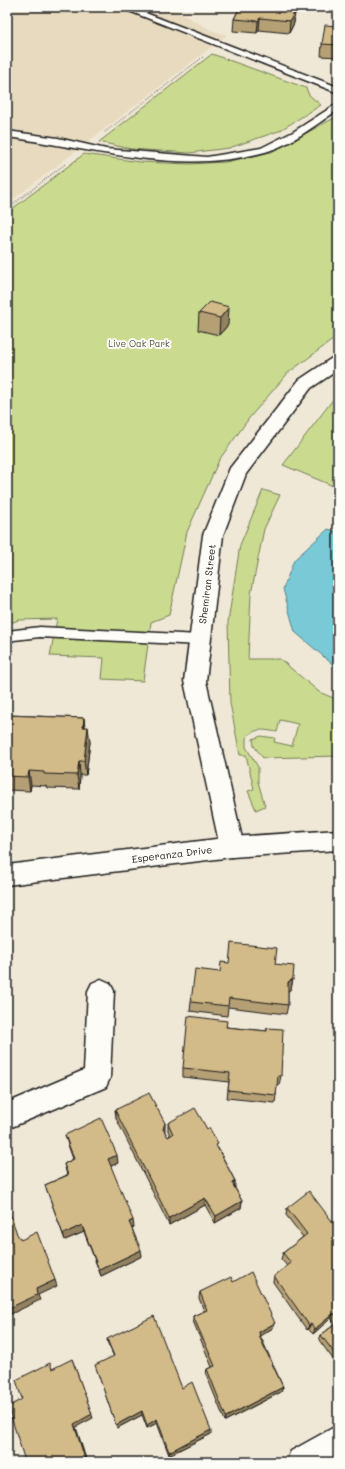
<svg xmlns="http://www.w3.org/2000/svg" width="345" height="1469" font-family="Mali,sans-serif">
	<rect width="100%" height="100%" fill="#f0e8d6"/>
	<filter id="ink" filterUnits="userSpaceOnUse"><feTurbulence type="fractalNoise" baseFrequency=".025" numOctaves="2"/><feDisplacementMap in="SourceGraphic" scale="8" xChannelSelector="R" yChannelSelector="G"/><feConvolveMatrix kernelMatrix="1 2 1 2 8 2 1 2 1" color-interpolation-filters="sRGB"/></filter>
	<g filter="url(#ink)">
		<!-- built -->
		<path fill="#e7dabf" d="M7,7H169L211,30L227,35L7,204Z"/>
		<!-- green -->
		<g fill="#cadb90" stroke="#737c56">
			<path d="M212,54L306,88L309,95L321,105L279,131L229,148L189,153L131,149L99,142Z"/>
			<path d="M338,116V336L288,373L250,417L219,460L187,532L169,615L151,622L143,681L102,679L104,658L50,656L57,619L19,620L7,624V213L84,154L140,162L190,164L226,162L271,152Z"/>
			<path d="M338,393V488L283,465Z"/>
			<path d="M263,490L280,495L264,529L251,594L248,659H280L319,692L338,700V756L263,758L254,746L253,739L261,736L275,738L274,742L292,746L298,724L280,720L277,732C264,730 255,727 246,738V747L258,767V782L265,806L256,810L248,791L254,789L246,755H240L230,703L228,622L240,545Z"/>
		</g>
		<!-- water -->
		<path fill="#7ac9d7" stroke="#54848c" d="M328,529L338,532V669L295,632L283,589L294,560Z"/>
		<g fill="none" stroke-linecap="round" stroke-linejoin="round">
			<!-- lane casing -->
			<g stroke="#1c1c1c" stroke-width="3">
				<g id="lane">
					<path d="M119,7H130L338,87V93Z"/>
					<path d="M338,103V110C315,125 291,145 265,152C181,176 90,148 7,137V131L58,138L106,149L207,157L261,148L293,132Z"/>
					<path d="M40,627L200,635L205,636L207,640L205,644L200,645L40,637L14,640L7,644V631Z"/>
				</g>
			</g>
			<!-- street casing -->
			<g stroke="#1c1c1c" stroke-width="3">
				<g id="street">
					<path d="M338,357V370L311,388L246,474L223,535L206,681L244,847L240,854L232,857L224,854L220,847L184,681L203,535L230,468L299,380L332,358Z"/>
					<path d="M101,979L110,983L114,991L110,1078L106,1087L7,1129V1103L84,1070L88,991L92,983Z"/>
					<path d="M338,1425V1459L332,1462H286L291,1451Z"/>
				</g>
			</g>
			<!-- secondary casing -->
			<g stroke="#1c1c1c" stroke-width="3">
				<path id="secondary" d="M338,830V850L232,857L7,885V865L232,837Z"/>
			</g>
			<!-- path -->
			<g stroke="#1c1c1c" stroke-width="1.5" stroke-dasharray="0.5 2" stroke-linecap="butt">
				<path d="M105,132L203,57"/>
				<path d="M7,209L65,164"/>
			</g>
			<!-- lane -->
			<use href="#lane" fill="#fdfcf7" fill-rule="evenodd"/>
			<!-- street -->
			<use href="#street" fill="#fdfcf7" fill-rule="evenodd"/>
			<!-- secondary -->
			<use href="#secondary" fill="#fdfcf7" fill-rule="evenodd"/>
		</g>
		<!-- wall -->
		<g fill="#b5a076" stroke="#1c1c1c">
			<path d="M233,7H286V9L295,11L294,23L289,33L259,30L257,33L233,31L234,19L238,11H237Z"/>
			<path d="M338,11V57L321,56L322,44L336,26Z"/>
			<path d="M210,302L228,325L219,335L198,330L199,313Z"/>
			<path d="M7,705L9,715L84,718L85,727L90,742L86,775H80L79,789L47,788L46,786L31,785L30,791L7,790Z"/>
			<path d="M229,963L275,964L293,979L291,989L288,991V1005L286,1014L228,1007L227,1016L190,1011L191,1002Z"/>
			<path d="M226,1027L267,1031V1028L281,1076L279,1085H277L276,1095L275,1103L227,1098L229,1082L183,1077V1068Z"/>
			<path d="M115,1110L165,1132L168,1137L170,1135L168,1131V1123L218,1148L235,1181V1188L242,1201L241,1208L215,1223L205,1205L169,1225L116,1118Z"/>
			<path d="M65,1135L118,1163L110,1166L134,1227L132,1228L142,1256L101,1276L84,1232L65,1240L45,1185L67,1175L64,1164L73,1159L67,1142Z"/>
			<path d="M287,1208L338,1229V1366L319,1340L321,1335L335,1324L331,1318L313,1334L308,1329L307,1330L273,1282L274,1276L287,1266L281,1259L283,1253L303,1237L286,1215Z"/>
			<path d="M233,1282L273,1328L260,1335L283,1387L281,1392L225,1421L206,1374L207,1369L212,1367L193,1321V1316L204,1311L199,1298L200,1292Z"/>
			<path d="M107,1339L182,1388L211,1434L169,1455L157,1423L147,1428L142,1415L117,1428L97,1370L114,1357L108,1344Z"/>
		</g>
		<!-- shaded-wall -->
		<g fill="#938260" stroke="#1c1c1c">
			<path d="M237,7H255L237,11Z"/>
			<path d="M295,11L294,23L289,33L290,21Z"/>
			<path d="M260,18L259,30L257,33L258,21Z"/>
			<path d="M229,307L228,325L219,335L220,318Z"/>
			<path d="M7,705L9,717L7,728Z"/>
			<path d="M84,718L85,732L83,727Z"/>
			<path d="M88,727L90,742L86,775L84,761Z"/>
			<path d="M79,761L80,775L79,789L77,775Z"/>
			<path d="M29,771L31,785L30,791L28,777Z"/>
			<path d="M293,979L291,989L287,992L288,982Z"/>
			<path d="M165,1123V1131L163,1137V1129Z"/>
			<path d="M117,1155L118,1163L109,1167L108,1159Z"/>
			<path d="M235,1181L234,1188L232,1183Z"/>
			<path d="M205,1198V1205L169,1225V1218Z"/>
			<path d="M242,1201L241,1208L215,1223L216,1216Z"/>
			<path d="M133,1220L134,1227L130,1229L129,1222Z"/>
			<path d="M82,1225L84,1232L65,1240L63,1234Z"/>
			<path d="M141,1250L142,1256L101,1276L99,1270Z"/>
			<path d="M55,1280L57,1286L38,1295L40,1300L7,1316V1309L36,1289Z"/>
			<path d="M334,1313L331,1318L313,1334L315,1329Z"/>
			<path d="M275,1323L273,1328L258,1337L259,1332Z"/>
			<path d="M311,1324L308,1329L307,1330L309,1325Z"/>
			<path d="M72,1359L93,1418L76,1427L87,1462H86L74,1424Z"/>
			<path d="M283,1387L281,1392L225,1421L226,1417Z"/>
			<path d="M142,1411V1415L117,1428L116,1425Z"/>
			<path d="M157,1419V1423L147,1428V1425Z"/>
			<path d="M211,1430V1434L169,1455V1452Z"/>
		</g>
		<!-- building -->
		<g fill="#d2ba89" stroke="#1c1c1c">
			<path d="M240,7H284V8L295,11L290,21L260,18L258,21L234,19Z"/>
			<path d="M325,25L338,26V45L322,44Z"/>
			<path d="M210,302L229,307L220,318L199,313Z"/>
			<path d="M7,715L84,718L83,727H88L84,761H79L77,775L44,774V772L29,771L28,777L7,776Z"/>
			<path d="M231,943L277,948L275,964L294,966L293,979L288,982V1005L229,998L228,1006L191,1002L195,969L220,972L221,962L229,963Z"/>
			<path d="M188,1016L227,1021L226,1027L267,1031V1028L283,1029L281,1076H278L276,1095L228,1090L230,1073L183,1068Z"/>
			<path d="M149,1093L165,1123L163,1129L168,1137L173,1134L168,1123L195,1108L207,1129L209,1127L218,1144L216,1145L235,1181L232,1183L242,1201L216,1216L205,1198L169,1218L115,1110Z"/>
			<path d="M101,1118L117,1155L108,1159L133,1220L129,1222L141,1250L99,1270L82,1225L63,1234L45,1185L68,1175L64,1164L74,1159L65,1135Z"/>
			<path d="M309,1191L338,1229V1319L334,1313L315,1329L311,1324L309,1325L274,1276L291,1263L283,1253L307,1234L287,1208Z"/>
			<path d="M7,1205L17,1234L21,1240L37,1232L55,1280L36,1289L37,1295L7,1309Z"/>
			<path d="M251,1272L275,1323L259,1332L260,1338L283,1387L226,1417L207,1369L215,1366L193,1316L207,1310L200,1292L231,1277L233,1282Z"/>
			<path d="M154,1316L182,1388L192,1382L211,1430L169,1452L157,1419L147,1425L142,1411L116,1425L95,1365L114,1356L107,1339Z"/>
			<path d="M338,1322V1358L321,1335Z"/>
			<path d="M72,1359L92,1414L74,1424L86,1462H23L25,1461L8,1407L22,1399L16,1380L50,1363L52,1369Z"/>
		</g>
	</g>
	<g text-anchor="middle" stroke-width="4" stroke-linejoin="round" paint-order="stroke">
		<!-- far-park labels -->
		<g font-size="9" fill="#50553f" stroke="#fdfcf7">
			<text x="139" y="347">Live Oak Park</text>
		</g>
		<!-- street labels -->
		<g font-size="10" fill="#1c1c1c" stroke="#fdfcf7">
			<text transform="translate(207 584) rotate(-83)" y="4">Shemiran Street</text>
			<text transform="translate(172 854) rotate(-7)" y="4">Esperanza Drive</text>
		</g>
	</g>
	<!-- margin -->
	<rect width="345" height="1469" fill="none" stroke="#fdfcf7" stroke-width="24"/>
	<rect x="12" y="12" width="321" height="1445" fill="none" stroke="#1c1c1c" stroke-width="1.5" filter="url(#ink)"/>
</svg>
